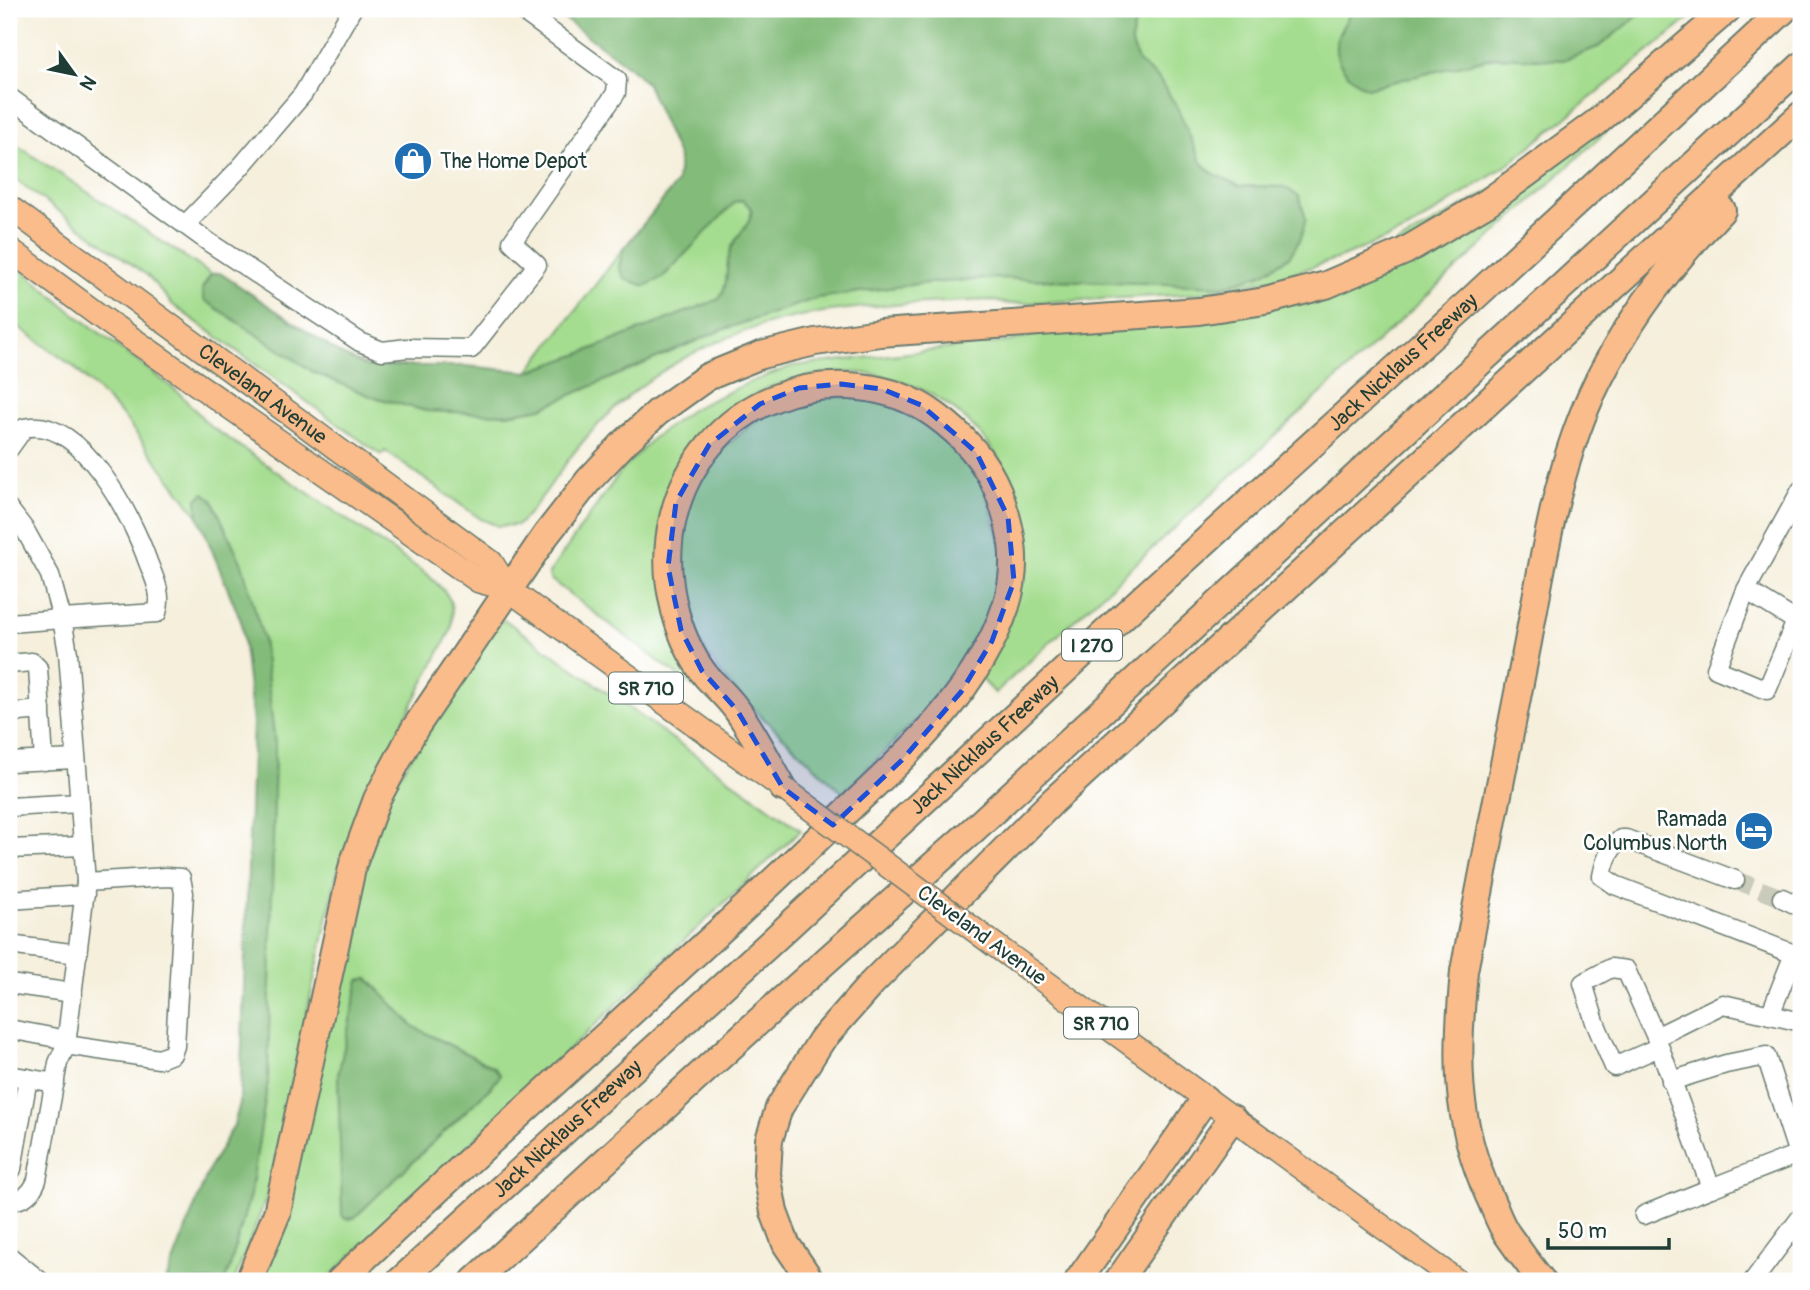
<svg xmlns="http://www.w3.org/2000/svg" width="1810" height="1290" font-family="Pangolin,sans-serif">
	<rect width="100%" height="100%" fill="#fff"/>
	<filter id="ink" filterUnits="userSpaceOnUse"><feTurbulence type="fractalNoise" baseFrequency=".0143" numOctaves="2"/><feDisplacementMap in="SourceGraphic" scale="14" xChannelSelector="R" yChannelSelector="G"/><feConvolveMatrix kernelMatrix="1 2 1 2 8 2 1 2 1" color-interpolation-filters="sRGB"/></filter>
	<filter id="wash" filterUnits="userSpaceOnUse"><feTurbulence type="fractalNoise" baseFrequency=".00686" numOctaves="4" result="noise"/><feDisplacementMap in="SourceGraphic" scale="28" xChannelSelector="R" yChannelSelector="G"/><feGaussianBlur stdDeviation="1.57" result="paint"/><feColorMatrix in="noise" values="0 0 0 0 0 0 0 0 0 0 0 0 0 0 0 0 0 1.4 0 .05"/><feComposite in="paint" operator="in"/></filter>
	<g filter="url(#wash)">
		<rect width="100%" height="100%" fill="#f5efdc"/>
		<!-- green -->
		<g fill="#a4dd8f" stroke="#628d62" stroke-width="2" fill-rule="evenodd">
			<path d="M1138,9H1353C1348,18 1340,29 1337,39C1331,62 1350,79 1367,88L1495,57L1563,60L1598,47L1647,9H1701L1506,166L1409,229L1342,257L1279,278L1195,294L1010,304L989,300C934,303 878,304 823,312C752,322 680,352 625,399C609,413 593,429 580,445C558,471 542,502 518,525L498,526L481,519L385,451L381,455L173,305L148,276L9,175V140L211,274L202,289L370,396L426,411L508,414L541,408L719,331L817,298L917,284L998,278L1224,286L1262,274L1290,256L1283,187L1239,186L1212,173L1201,162L1177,107L1158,78L1138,62L1131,41Z"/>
			<path d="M1624,115L995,693L978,675C990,641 1001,608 1013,574C1017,564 1024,550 1024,539C1017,431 912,352 806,377C789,381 766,386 751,397C743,404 736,418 729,427C708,456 687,484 667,513L698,680L693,687L550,579L549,573L621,471L652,439L694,408L748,383L792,366L1007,342L1055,330L1296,301Z"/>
			<path d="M743,200L752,209C750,226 737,234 731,249C724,267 731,281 719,299L577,355L528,372L623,249L619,267L662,278L735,201Z"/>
			<path d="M9,259L72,312L177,391L210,426L428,575C451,597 454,598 451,630L370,785L337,873L268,1194L234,1281H224L229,1270L251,1191L268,1081L275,745L263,638L198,498V516L123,416L74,367L9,320Z"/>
			<path d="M891,395L973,449L1007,563L987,631L952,684L843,793L744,700L717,669L694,632L681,597L679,533L699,469L781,399Z"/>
			<path d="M505,620L801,830L325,1281H255L348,907L382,803L496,623ZM368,978L414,1027L493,1067L500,1075L493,1085L354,1218L345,1219L338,1075L359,980Z"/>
		</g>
		<!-- forest -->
		<g fill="#83bc7a" stroke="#517c57" stroke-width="2">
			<path d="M551,9H1138L1131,41L1138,62L1158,78L1177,107L1201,162L1212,173L1239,186L1284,187L1299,196L1306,219L1300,239L1290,256L1262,274L1224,286L998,278L917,284L817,298L719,331L541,408L508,414L426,411L370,396L315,373L204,300L202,289L211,274L220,273L342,355L366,366H466L528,372L577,355L719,299C731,281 724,267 731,249C737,234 751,226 752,209L743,200L735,202L662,278L645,286L625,279L619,267L623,249L677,183L679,158L647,84L632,69Z"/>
			<path d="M1353,9H1647L1598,47L1563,60L1495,57L1367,88C1350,79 1331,62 1337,39C1340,29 1348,18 1353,9Z"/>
			<path d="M204,493L212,499L242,564L263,638L275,745L268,1081L251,1191L229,1270L224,1281H166L209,1169L234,1125L240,1103L253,722L241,621L198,516L197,499Z"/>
			<path d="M367,978L414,1027L493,1067L500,1075L493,1085L354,1218L345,1219L342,1215L338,1075L359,980Z"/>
		</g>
	</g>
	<g filter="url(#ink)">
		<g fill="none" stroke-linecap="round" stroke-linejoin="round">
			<!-- minor-tunnel -->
			<path stroke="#cacbba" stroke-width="18" stroke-dasharray="18 9" stroke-linecap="butt" d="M1735,880L1782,898"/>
			<!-- minor casing -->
			<g stroke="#6a7b6f" stroke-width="21">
				<g id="minor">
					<path d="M9,97L210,243L360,342L382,351L408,348L471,349L537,265L512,242L616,93L617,80L520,9"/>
					<path d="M185,225L238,170L303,94L352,9"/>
					<path d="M9,449L24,428C81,414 133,519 148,562C155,580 163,595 157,613L62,619L68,653L86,882L166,877L181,878L184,893L175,1046L172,1054L159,1059L66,1045L58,1063L37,1180C31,1195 24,1199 9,1202"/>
					<path d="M9,509L25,530L50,575L62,619L9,623"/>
					<path d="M1746,590L1796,621L1767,690L1716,669L1746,590L1801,490"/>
					<path d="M9,664L32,662L38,668L44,761"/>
					<path d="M9,713L41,710"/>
					<path d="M9,762L76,759"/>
					<path d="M9,807L80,803"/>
					<path d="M9,849L83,846"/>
					<path d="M1735,880L1626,839H1621C1609,849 1605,861 1602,876L1615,885L1794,954L1770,1015"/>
					<path d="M1782,898L1801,907"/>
					<path d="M9,900L85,895"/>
					<path d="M9,945L78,954"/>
					<path d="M9,984L73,993"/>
					<path d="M9,1029L67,1040"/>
					<path d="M1656,1037L1626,970L1611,968L1583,983L1595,1022L1614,1067L1659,1047"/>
					<path d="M66,1045L86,882"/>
					<path d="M9,1075L55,1083"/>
					<path d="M1671,1081L1726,1064L1766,1056L1798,1154L1711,1188"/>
					<path d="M12,1169L28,1078"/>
					<path d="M1644,1215L1711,1188L1656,1037L1723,1004L1801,1022"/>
					<path d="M9,1256L40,1281"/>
					<path d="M1753,1281L1801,1217"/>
				</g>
			</g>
			<!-- major casing -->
			<g stroke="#6a7b6f" stroke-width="26">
				<g id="major">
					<path id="s1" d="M9,207L491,562L508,589L783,788"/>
					<path d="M9,249L105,320L479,581L508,589"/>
					<path d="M996,946L1457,1281"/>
				</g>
			</g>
			<!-- highway casing -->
			<g stroke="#6a7b6f" stroke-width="30">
				<g id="highway">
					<path d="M249,1281L277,1213L353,864L377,799L415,728L546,535L589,480L623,444L658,412L707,377L761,355L815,342L880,333L1199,311L1265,301L1326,285L1405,251L1488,202L1597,122L1728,9"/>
					<path d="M340,1281C476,1152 617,1027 754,899C787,868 820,837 853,805C914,748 979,687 1006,606C1019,565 1013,531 998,491C985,460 963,435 935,415C913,399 888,390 860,387C737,373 646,482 673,602C678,627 690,656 706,676C716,687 728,697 737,710C754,733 768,762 783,788"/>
					<path id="s2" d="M400,1281L767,946L1145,596L1468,303L1785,9"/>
					<path d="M474,1281L782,1000L973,830L1801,66"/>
					<path d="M811,1281L786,1244L774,1212L767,1174L769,1140L779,1108L821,1041L872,983L1053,801L1801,115"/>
					<path d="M1078,1281L1205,1099"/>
					<path d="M1118,1281L1232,1118"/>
					<path d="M1542,1281C1530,1266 1518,1250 1507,1234C1499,1223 1495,1208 1489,1196C1453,1117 1457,1054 1464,971C1485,861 1506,752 1528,642C1544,555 1558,461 1598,381C1630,317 1673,261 1722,210"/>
				</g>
			</g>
			<!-- minor -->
			<use href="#minor" stroke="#fff" stroke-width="18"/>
			<!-- major -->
			<use href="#major" stroke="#fabc8b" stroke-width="23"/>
			<!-- highway -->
			<use href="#highway" stroke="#fabc8b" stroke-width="26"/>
			<!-- major-bridge casing -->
			<g stroke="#6a7b6f" stroke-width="26" stroke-linecap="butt">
				<path id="major-bridge" d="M783,788L996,946"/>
			</g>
			<!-- major-bridge -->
			<use href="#major-bridge" stroke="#fabc8b" stroke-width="23"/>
		</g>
	</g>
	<!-- marked area -->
	<path fill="#1d4ed8" fill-opacity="0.2" stroke="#1d4ed8" stroke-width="5" stroke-dasharray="14 9" stroke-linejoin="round" d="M841,384L882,389L921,405L976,452L1008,517L1014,581L992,641L961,692L901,761L833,825L783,788L737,710L702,671L681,630L668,567L676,502L709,445L760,404L799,388Z"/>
	<!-- icons -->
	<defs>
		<g id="shop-disc" transform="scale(2.0125)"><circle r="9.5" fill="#1f6fb2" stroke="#fff"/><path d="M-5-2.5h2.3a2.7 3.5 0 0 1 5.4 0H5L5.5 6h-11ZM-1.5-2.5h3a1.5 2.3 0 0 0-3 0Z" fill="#fff"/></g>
		<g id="hotel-disc" transform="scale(2.0125)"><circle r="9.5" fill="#1f6fb2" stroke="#fff"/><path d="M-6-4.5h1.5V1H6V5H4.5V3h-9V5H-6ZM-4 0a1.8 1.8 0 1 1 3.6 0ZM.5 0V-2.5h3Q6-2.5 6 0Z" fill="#fff"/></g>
	</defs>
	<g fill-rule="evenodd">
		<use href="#shop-disc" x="413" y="161"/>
		<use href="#hotel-disc" x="1754" y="831"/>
	</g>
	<g text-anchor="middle" stroke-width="5" stroke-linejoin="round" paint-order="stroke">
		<!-- shield labels -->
		<g fill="#fff" stroke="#627771" stroke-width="2">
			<rect x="1062" y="629.5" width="60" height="31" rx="5"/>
			<rect x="609" y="672.5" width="74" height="31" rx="5"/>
			<rect x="1064" y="1007.5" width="74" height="31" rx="5"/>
		</g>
		<g font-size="19" font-weight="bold" fill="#1f3d34">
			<text x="1092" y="652">I 270</text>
			<text x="646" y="695">SR 710</text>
			<text x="1101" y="1030">SR 710</text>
		</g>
		<!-- poi labels -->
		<g font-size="21" fill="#1f3d34" stroke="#fff" text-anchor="start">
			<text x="440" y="168">The Home Depot</text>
			<text x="1727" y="826" text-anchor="end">Ramada<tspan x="1727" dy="24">Columbus North</tspan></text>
		</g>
		<!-- street labels -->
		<g font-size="21" fill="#1f3d34" stroke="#fff">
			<text dy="7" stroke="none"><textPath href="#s2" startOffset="1360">Jack Nicklaus Freeway</textPath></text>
			<text dy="7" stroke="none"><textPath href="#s1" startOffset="315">Cleveland Avenue</textPath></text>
			<text dy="7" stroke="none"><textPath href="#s2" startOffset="793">Jack Nicklaus Freeway</textPath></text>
			<text transform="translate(982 935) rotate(36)" y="7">Cleveland Avenue</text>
			<text dy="7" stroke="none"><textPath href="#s2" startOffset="226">Jack Nicklaus Freeway</textPath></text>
		</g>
	</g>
	<!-- margin -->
	<rect width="1810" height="1290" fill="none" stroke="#fff" stroke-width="35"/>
	<!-- north arrow -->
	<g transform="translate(74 74) rotate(123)" stroke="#ffffff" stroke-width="5" paint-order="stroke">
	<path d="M0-5L12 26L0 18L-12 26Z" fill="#1f3d34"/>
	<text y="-10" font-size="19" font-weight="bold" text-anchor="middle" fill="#1f3d34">N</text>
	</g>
	<!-- scale -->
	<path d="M1548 1238v10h121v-10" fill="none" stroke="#1f3d34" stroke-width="3.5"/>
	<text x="1558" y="1238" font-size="21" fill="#1f3d34" stroke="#ffffff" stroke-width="5" paint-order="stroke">50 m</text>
</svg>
